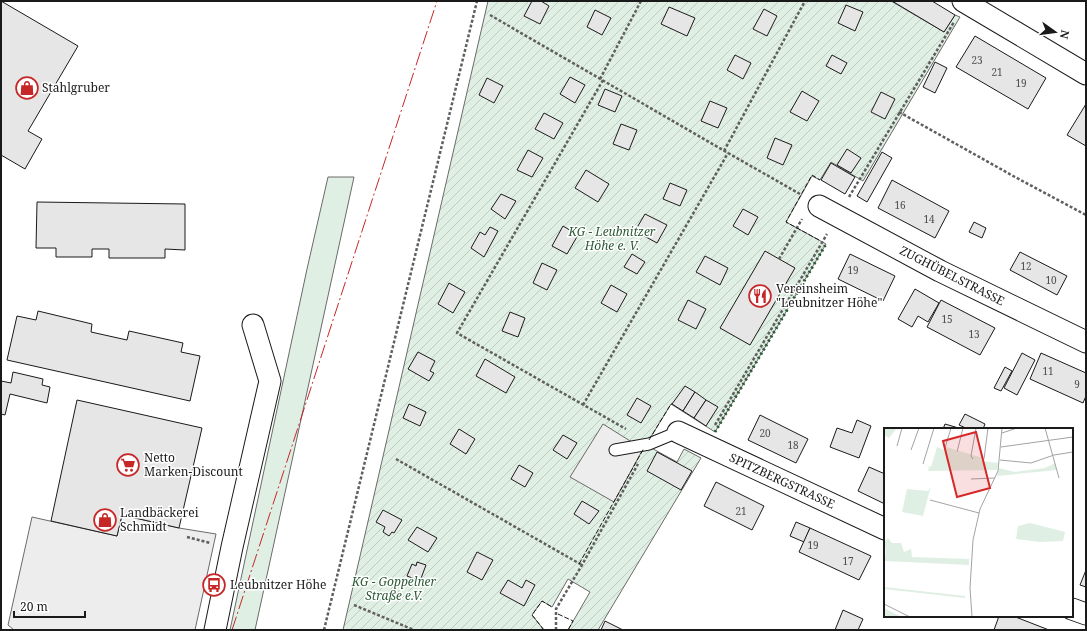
<svg xmlns="http://www.w3.org/2000/svg" width="1087" height="631" font-family="'Noto Serif',serif">
	<defs>
		<pattern id="garden-furrows" width="10" height="10" patternUnits="userSpaceOnUse"><rect width="10" height="10" fill="#e0efe3"/><path d="M-1 1l2-2M0 10L10 0M9 11l2-2" fill="none" stroke="#c0ccc2"/></pattern>
	</defs>
	<rect width="100%" height="100%" fill="#fff"/>
	<!-- grass -->
	<path fill="#e0efe3" stroke="#6a6a6a" d="M328,177H354L255,630H230L307,269Z"/>
	<!-- garden -->
	<path fill="url(#garden-furrows)" stroke="#6a6a6a" d="M488,1H891L944,32L955,15L960,17L863,181L831,162L820,180L812,176L786,222L826,244L715,432L671,404L646,445L677,462L684,449L701,458L598,630H568L590,592L568,579L552,607L542,601L532,615L544,630H343Z"/>
	<!-- parking -->
	<g fill="#ededed" stroke="#6a6a6a">
		<path d="M603,424L643,449L614,502L570,477Z"/>
		<path d="M122,515L179,528L216,534L195,630H14L8,625L32,517L117,536Z"/>
	</g>
	<!-- building -->
	<g fill="#e6e6e6" stroke="#1a1a1a">
		<path d="M1,1L78,46L28,131L42,139L25,169L1,155Z"/>
		<path d="M532,1H541L549,6L540,24L524,16Z"/>
		<path d="M892,1H932L955,15L944,32Z"/>
		<path d="M846,5L863,12L855,31L838,23Z"/>
		<path d="M669,7L695,18L687,36L661,24Z"/>
		<path d="M764,9L777,16L767,36L753,29Z"/>
		<path d="M595,10L611,18L602,35L587,27Z"/>
		<path d="M975,36L1046,78L1028,109L956,67Z"/>
		<path d="M735,55L751,63L743,79L727,70Z"/>
		<path d="M832,55L847,63L841,74L826,66Z"/>
		<path d="M935,62L947,68L935,93L923,87Z"/>
		<path d="M570,77L585,85L575,103L560,94Z"/>
		<path d="M487,78L503,86L494,103L479,95Z"/>
		<path d="M605,89L622,96L615,112L598,105Z"/>
		<path d="M802,91L819,101L807,121L790,112Z"/>
		<path d="M881,92L895,99L885,119L871,112Z"/>
		<path d="M710,101L727,108L718,128L701,121Z"/>
		<path d="M1086,104V146L1067,135Z"/>
		<path d="M544,113L563,123L554,139L535,129Z"/>
		<path d="M621,124L637,130L629,150L613,144Z"/>
		<path d="M775,138L792,145L783,165L767,158Z"/>
		<path d="M847,149L861,158L851,173L837,165Z"/>
		<path d="M528,150L543,158L532,177L517,170Z"/>
		<path d="M882,152L892,158L867,202L857,196Z"/>
		<path d="M831,163L855,177L845,194L821,180Z"/>
		<path d="M586,170L609,184L598,202L575,188Z"/>
		<path d="M892,180L949,211L935,238L878,208Z"/>
		<path d="M670,183L687,190L680,206L663,199Z"/>
		<path d="M501,194L516,201L505,219L491,209Z"/>
		<path d="M37,202L185,204V250L165,249V258H109V249H92V257H56V248H36Z"/>
		<path d="M743,209L758,217L748,235L733,226Z"/>
		<path d="M645,214L667,225L657,243L635,231Z"/>
		<path d="M974,222L986,228L982,238L969,232Z"/>
		<path d="M563,226L578,235L567,254L552,246Z"/>
		<path d="M490,227L498,231L484,257L471,248L480,232L485,235Z"/>
		<path d="M765,251L795,268L750,345L720,328Z"/>
		<path d="M1020,252L1067,276L1057,295L1010,270Z"/>
		<path d="M632,254L645,262L637,274L624,267Z"/>
		<path d="M850,254L895,276L883,301L838,279Z"/>
		<path d="M705,256L728,268L720,285L696,272Z"/>
		<path d="M542,263L557,270L547,290L533,283Z"/>
		<path d="M449,283L465,292L453,313L438,304Z"/>
		<path d="M611,285L627,294L617,312L601,303Z"/>
		<path d="M915,289L939,303L928,322L918,316L912,327L898,319Z"/>
		<path d="M688,300L706,309L696,329L678,320Z"/>
		<path d="M941,300L995,328L980,355L927,327Z"/>
		<path d="M38,311L92,324L91,332L127,340L129,331L183,343L181,352L200,356L190,401L7,360L17,316L36,320Z"/>
		<path d="M510,312L525,318L518,337L502,331Z"/>
		<path d="M418,352L435,361L430,371L434,373L429,381L408,369Z"/>
		<path d="M1022,353L1035,360L1017,395L1004,388Z"/>
		<path d="M1041,353L1086,373V396L1083,403L1030,379Z"/>
		<path d="M485,359L515,377L506,393L476,376Z"/>
		<path d="M1005,367L1012,371L1001,391L994,388Z"/>
		<path d="M13,372L43,379L42,385L50,387L47,403L10,394L5,415L1,414V381L11,383Z"/>
		<path d="M685,386L695,392L683,411L672,404Z"/>
		<path d="M695,392L706,400L694,418L683,411Z"/>
		<path d="M637,398L651,406L641,423L627,415Z"/>
		<path d="M77,400L202,428L179,528L122,515L117,536L51,521Z"/>
		<path d="M706,400L718,407L706,426L694,418Z"/>
		<path d="M409,404L426,412L420,426L403,418Z"/>
		<path d="M965,414L985,424L983,429H968L959,425Z"/>
		<path d="M760,415L808,439L796,463L748,440Z"/>
		<path d="M857,420L871,426L859,458L830,447L837,428L852,433Z"/>
		<path d="M945,424L962,429H943Z"/>
		<path d="M459,429L475,439L466,454L450,444Z"/>
		<path d="M563,435L577,443L567,459L553,450Z"/>
		<path d="M657,452L692,471L681,490L647,471Z"/>
		<path d="M519,465L533,473L525,487L511,479Z"/>
		<path d="M869,467L885,474V504L858,491Z"/>
		<path d="M716,482L764,506L752,530L704,506Z"/>
		<path d="M582,501L599,511L589,524L574,514Z"/>
		<path d="M383,510L402,520L394,533L392,532L389,536L383,532L385,527L376,522Z"/>
		<path d="M796,522L810,528L804,542L790,536Z"/>
		<path d="M417,527L437,538L428,552L408,540Z"/>
		<path d="M810,528L871,556L859,580L799,552Z"/>
		<path d="M477,552L493,560L482,580L467,572Z"/>
		<path d="M417,562L426,565L420,581L407,576L412,564L416,566Z"/>
		<path d="M1086,570V587L1080,585Z"/>
		<path d="M508,580L522,588L526,580L535,585L524,606L500,593Z"/>
		<path d="M843,610L863,619L858,630H835Z"/>
		<path d="M999,616H1013L1049,630H994Z"/>
		<path d="M605,621L623,630H601Z"/>
	</g>
	<g fill="none" stroke-linecap="round" stroke-linejoin="round">
		<!-- service casing -->
		<g stroke="#1a1a1a" stroke-width="13">
			<path id="service" d="M615,450L649,444L678,432"/>
		</g>
		<!-- minor casing -->
		<g stroke="#1a1a1a" stroke-width="23">
			<g id="minor">
				<path d="M963,1L1086,74"/>
				<path d="M819,206L940,271L1086,342"/>
				<path d="M678,432L885,529"/>
				<path d="M1072,609L1086,614"/>
				<path d="M215,630L232,547L270,381L253,325"/>
			</g>
		</g>
		<!-- path -->
		<g stroke="#5f5f5f" stroke-width="2.5" stroke-dasharray="3 2" stroke-linecap="butt">
			<path d="M490,15L728,153L800,194"/>
			<path d="M600,79L641,1"/>
			<path d="M603,80L457,333L626,429"/>
			<path d="M899,112L1015,177L1086,215"/>
			<path d="M724,151L805,1"/>
			<path d="M849,197L954,22"/>
			<path d="M779,259L802,219"/>
			<path d="M583,405L728,153"/>
			<path d="M715,425L827,234"/>
			<path d="M396,459L582,565"/>
			<path d="M187,537L210,543"/>
			<path d="M354,605L414,630"/>
			<path d="M324,630L477,1"/>
			<path d="M556,630V609L582,565L638,464"/>
		</g>
		<!-- service -->
		<use href="#service" stroke="#fff" stroke-width="11"/>
		<!-- minor -->
		<use href="#minor" stroke="#fff" stroke-width="21"/>
		<!-- hedge -->
		<path stroke="#2b5a34" stroke-width="3" stroke-dasharray="2 3" stroke-linecap="butt" d="M715,432L826,244"/>
		<!-- fence -->
		<g stroke="#1a1a1a" stroke-width="1" stroke-dasharray="5 2" stroke-linecap="butt">
			<path d="M819,240L786,222L812,175L820,180"/>
			<path d="M649,440L671,404H672"/>
			<path d="M579,564L644,448"/>
			<path d="M558,614L573,621L568,630"/>
			<path d="M544,630L532,615L542,601L552,607"/>
		</g>
		<!-- power -->
		<path stroke="#c62828" stroke-width="1" stroke-dasharray="14 3 2 3" stroke-linecap="butt" d="M232,630L437,1"/>
	</g>
	<!-- icons -->
	<defs>
		<g id="shop-ring" transform="scale(1.15)"><circle r="9.5" fill="#fff" stroke="#c62828" stroke-width="1.5"/><path d="M-5-2.5h2.3a2.7 3.5 0 0 1 5.4 0H5L5.5 6h-11ZM-1.5-2.5h3a1.5 2.3 0 0 0-3 0Z" fill="#c62828"/></g>
		<g id="restaurant-ring" transform="scale(1.15)"><circle r="9.5" fill="#fff" stroke="#c62828" stroke-width="1.5"/><path d="M-5-6h1v4h1v-4h1v4h1v-4h1v5L-1.5 .5V6h-2V.5L-5-1ZM5-6V6H3V1.5H1.5Q1.5-4 5-6Z" fill="#c62828"/></g>
		<g id="supermarket-ring" transform="scale(1.15)"><circle r="9.5" fill="#fff" stroke="#c62828" stroke-width="1.5"/><path d="M-6-5.5h2.5l.6 2H6L4.5 2H-2.5L-4.4-4H-6ZM-1.5 3.2a1.3 1.3 0 1 0 .1 0ZM3 3.2a1.3 1.3 0 1 0 .1 0Z" fill="#c62828"/></g>
		<g id="bus-ring" transform="scale(1.15)"><circle r="9.5" fill="#fff" stroke="#c62828" stroke-width="1.5"/><path d="M-5-6H5V4H4V6H2V4H-2V6H-4V4H-5ZM-3.5-4V0h7V-4ZM-3.5 1.2v1.5H-2V1.2ZM2 1.2v1.5H3.5V1.2Z" fill="#c62828"/></g>
	</defs>
	<g fill-rule="evenodd">
		<use href="#shop-ring" x="27" y="88"/>
		<use href="#restaurant-ring" x="760" y="296"/>
		<use href="#supermarket-ring" x="128" y="465"/>
		<use href="#shop-ring" x="105" y="520"/>
		<use href="#bus-ring" x="214" y="585"/>
	</g>
	<g text-anchor="middle" stroke-width="3" stroke-linejoin="round" paint-order="stroke">
		<!-- number labels -->
		<g font-size="10" fill="#4d4d4d">
			<text x="977" y="64">23</text>
			<text x="997" y="76">21</text>
			<text x="1021" y="87">19</text>
			<text x="900" y="209">16</text>
			<text x="929" y="223">14</text>
			<text x="1026" y="270">12</text>
			<text x="853" y="274">19</text>
			<text x="1051" y="284">10</text>
			<text x="947" y="323">15</text>
			<text x="974" y="338">13</text>
			<text x="1048" y="375">11</text>
			<text x="1077" y="388">9</text>
			<text x="765" y="437">20</text>
			<text x="793" y="449">18</text>
			<text x="741" y="515">21</text>
			<text x="813" y="549">19</text>
			<text x="848" y="565">17</text>
		</g>
		<!-- poi labels -->
		<g font-size="12" fill="#1a1a1a" stroke="#fff" text-anchor="start">
			<text x="42" y="92">Stahlgruber</text>
			<text x="776" y="293">Vereinsheim<tspan x="776" dy="14">"Leubnitzer Höhe"</tspan></text>
			<text x="144" y="462">Netto<tspan x="144" dy="14">Marken-Discount</tspan></text>
			<text x="120" y="517">Landbäckerei<tspan x="120" dy="14">Schmidt</tspan></text>
			<text x="230" y="589">Leubnitzer Höhe</text>
		</g>
		<!-- park labels -->
		<g font-size="12" font-style="italic" fill="#2b5a34" stroke="#fff">
			<text x="612" y="236">KG - Leubnitzer<tspan x="612" dy="14">Höhe e. V.</tspan></text>
			<text x="394" y="586">KG - Goppelner<tspan x="394" dy="14">Straße e.V.</tspan></text>
		</g>
		<!-- street labels -->
		<g font-size="12" fill="#1a1a1a" stroke="#fff">
			<text transform="translate(952 276) rotate(27)" y="4">ZUGHÜBELSTRASSE</text>
			<text transform="translate(782 481) rotate(25)" y="4">SPITZBERGSTRASSE</text>
		</g>
	</g>
	<!-- overview -->
	<g transform="translate(884 428)">
		<rect width="189" height="189" fill="#fff"/>
		<path d="M0,0H13L5,10L0,7ZM171,35L173,42L113,48L115,40L131,44L161,40ZM47,58L39,88L18,84L23,61L44,63ZM146,95L181,104L179,113L156,114L132,111L134,98ZM4,110L8,115H17L20,124L27,121L28,129L85,131V137L0,133L2,124L0,114ZM0,159L81,168V170L0,161ZM0,180L18,189H0Z" fill="#e0efe3"/>
		<path d="M53,19L62,23V19L72,22V25L75,23L86,26L88,29V27L100,30L96,31L98,33L114,35L113,42L44,43L45,39L39,36L47,39Z" fill="#e0efe3"/>
		<path fill="none" stroke="#a3a3a3" stroke-width="1" d="M145,0H158M161,0L175,50M118,5L133,0M13,18L18,0M117,19L189,9M61,20L67,0M27,22L35,0M73,24L79,0M89,31L87,28L92,0M100,31L104,0M116,32L147,35L170,27L189,24M39,36L50,0M87,51L111,50M46,72L95,85M0,176L26,189M88,189L86,160L89,112L96,81L114,43L118,0"/>
		<path fill="#d62828" fill-opacity="0.15" stroke="#d62828" stroke-width="2" d="M92,4L106,60L73,69L59,13Z"/>
		<rect width="189" height="189" fill="none" stroke="#1a1a1a" stroke-width="2"/>
	</g>
	<!-- border -->
	<rect width="1087" height="631" fill="none" stroke="#1a1a1a" stroke-width="4"/>
	<!-- north arrow -->
	<g transform="translate(1055 32) rotate(104)" stroke="#ffffff" stroke-width="3" paint-order="stroke">
	<path d="M0-3L7 15L0 10L-7 15Z" fill="#1a1a1a"/>
	<text y="-6" font-size="11" font-weight="bold" text-anchor="middle" fill="#1a1a1a">N</text>
	</g>
	<!-- scale -->
	<path d="M14 611v6h71v-6" fill="none" stroke="#1a1a1a" stroke-width="2"/>
	<text x="20" y="611" font-size="12" fill="#1a1a1a" stroke="#ffffff" stroke-width="3" paint-order="stroke">20 m</text>
</svg>
